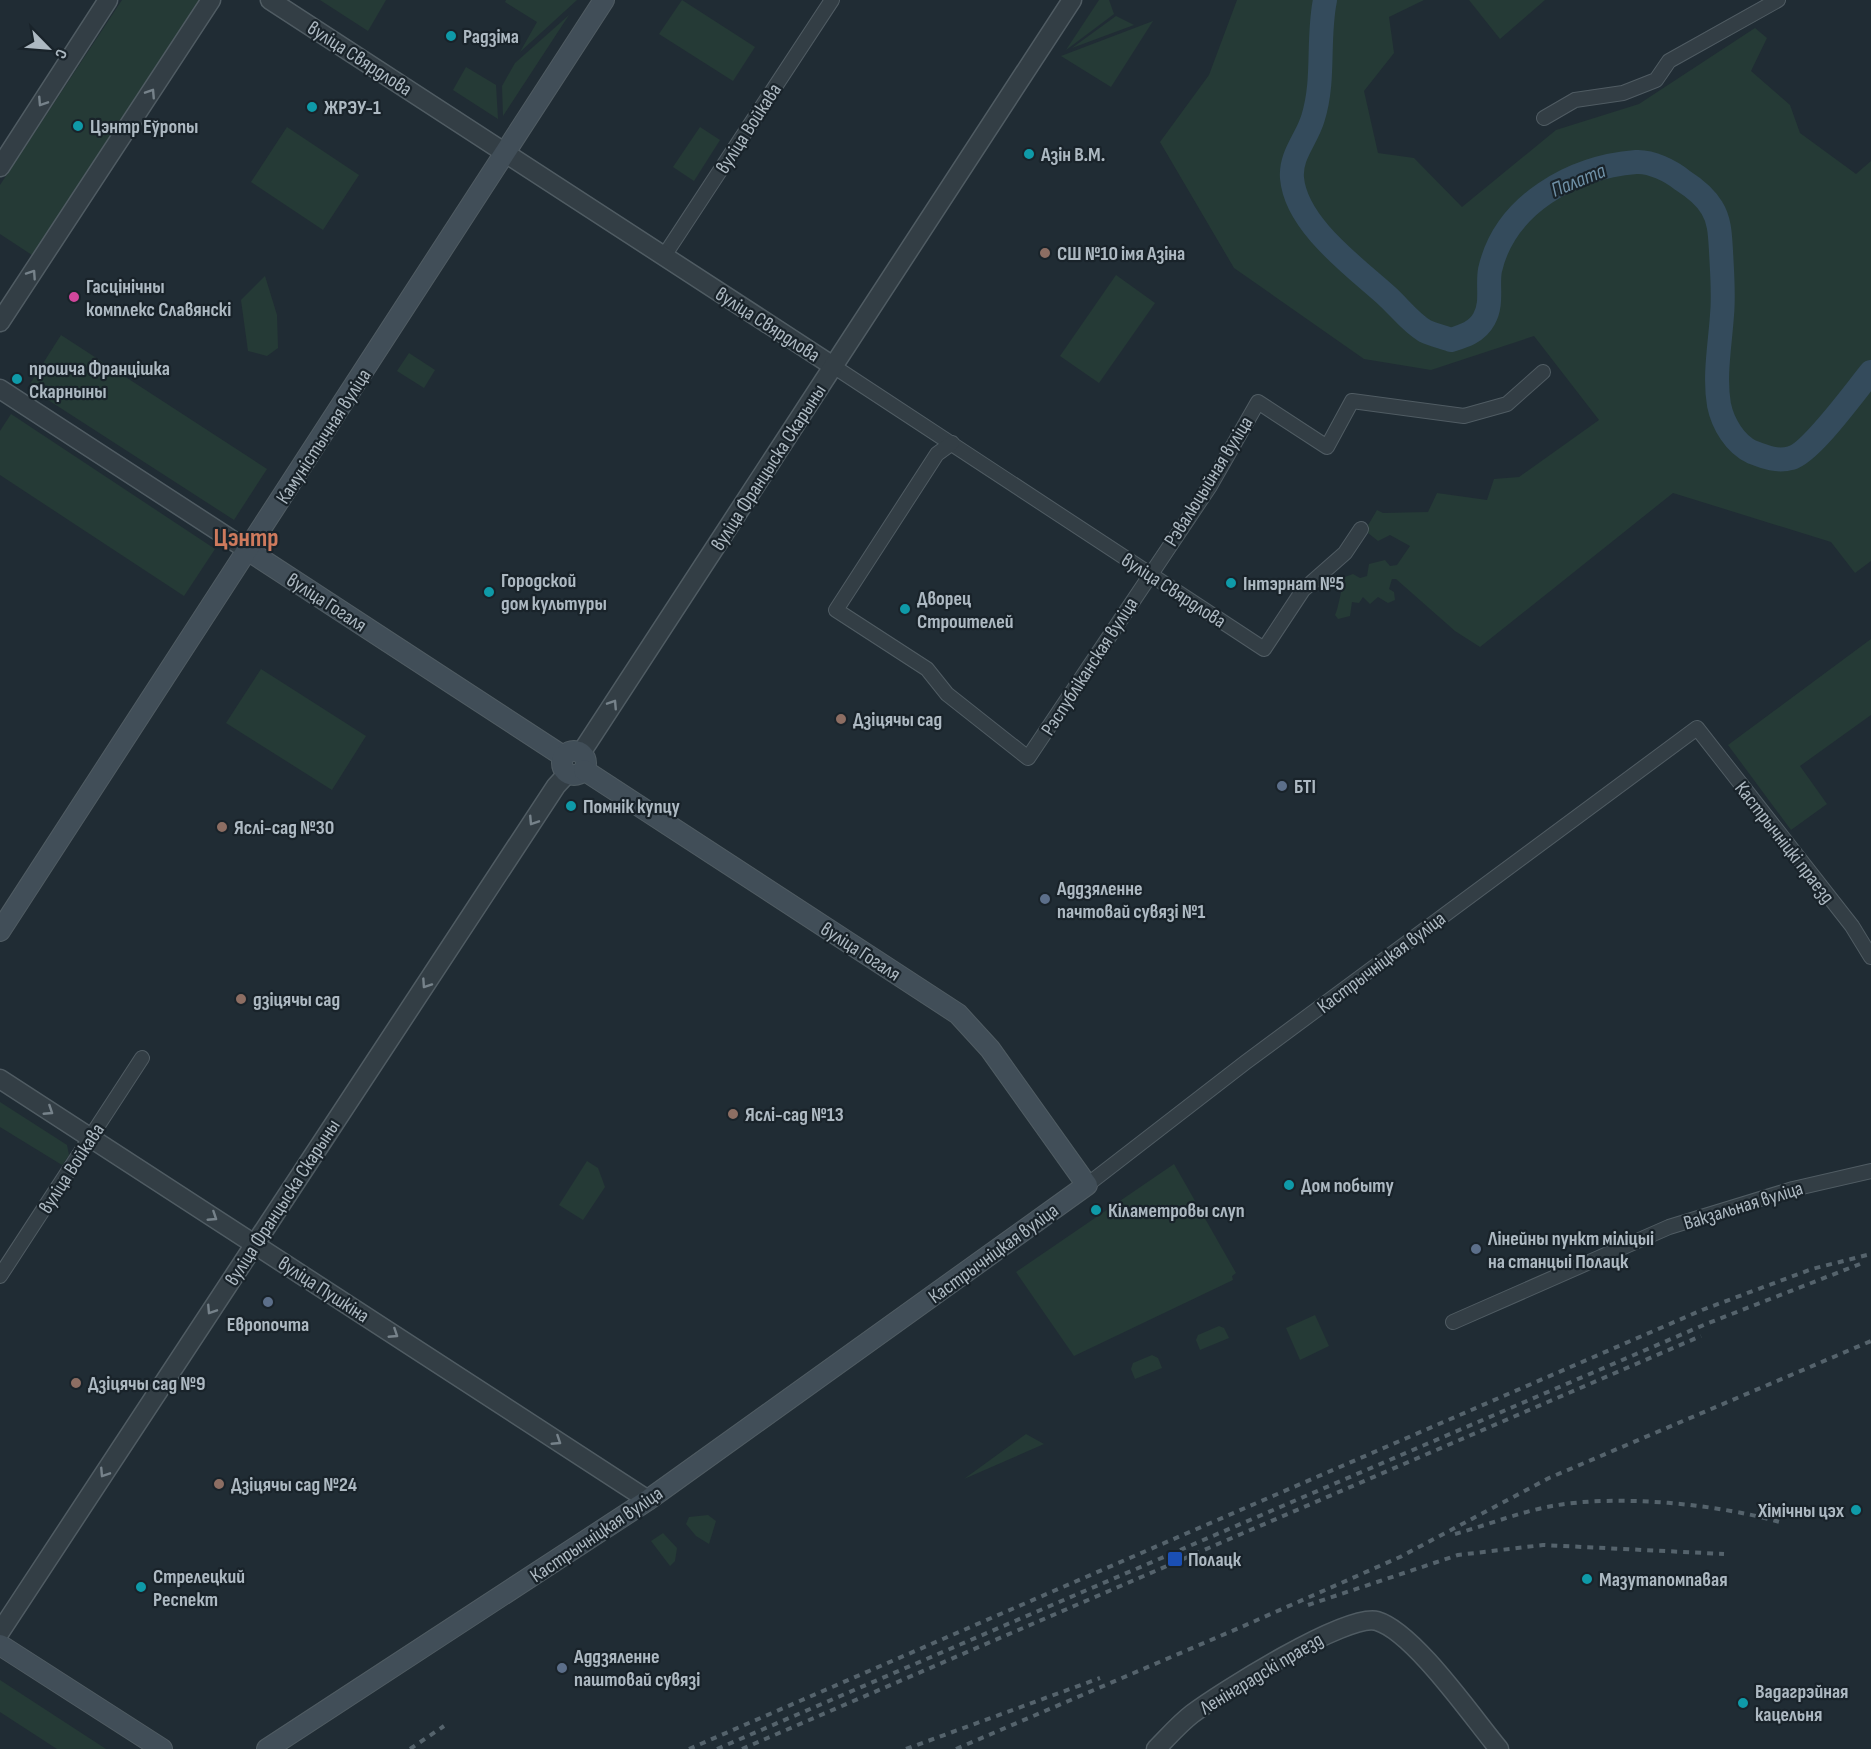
<svg xmlns="http://www.w3.org/2000/svg" width="1871" height="1749" font-family="'Sofia Sans Condensed',sans-serif">
	<rect width="100%" height="100%" fill="#202c34"/>
	<!-- green -->
	<g fill="#253a36">
		<path d="M122,0H199L32,255L0,234V185Z"/>
		<path d="M320,0H386L368,31Z"/>
		<path d="M506,0H577L520,52L537,22L505,2Z"/>
		<path d="M682,0L755,47L733,81L659,34Z"/>
		<path d="M1099,0H1109L1114,14L1066,50Z"/>
		<path d="M1237,0H1424L1389,17L1394,53L1364,91L1378,153L1414,158L1462,207L1556,130L1639,104L1755,28L1767,38L1751,71L1790,105L1800,133L1856,174L1871,161V561L1855,573L1831,542L1673,493L1480,647L1455,631L1396,579H1392L1389,589L1394,592L1395,600L1388,603L1378,597L1370,604L1363,597L1359,603L1352,602L1350,616L1338,619L1335,615C1339,607 1341,588 1345,577L1353,574L1360,578L1367,576L1369,564L1385,560L1390,566L1397,565L1410,546L1390,535L1378,541L1368,533L1367,527L1377,510L1383,513L1428,512L1437,493L1487,500L1494,479L1519,477L1599,420L1534,336L1431,370L1364,359L1234,268L1160,142L1209,75Z"/>
		<path d="M1469,0H1545L1500,39Z"/>
		<path d="M569,15L503,116L502,86L515,63Z"/>
		<path d="M1116,16L1134,25L1072,48Z"/>
		<path d="M1153,21L1111,87L1061,56Z"/>
		<path d="M466,67L496,85L498,119L453,90Z"/>
		<path d="M287,127L359,175L323,230L251,182Z"/>
		<path d="M700,127L720,140L694,181L673,167Z"/>
		<path d="M1116,275L1155,303L1099,383L1060,356Z"/>
		<path d="M265,276L277,315L278,348L267,356L248,351L241,300Z"/>
		<path d="M61,335L267,469L234,520L28,387Z"/>
		<path d="M409,353L435,370L424,388L397,371Z"/>
		<path d="M11,414L215,549L184,596L0,475V431Z"/>
		<path d="M1871,639V715L1800,766L1827,804L1791,830L1728,745Z"/>
		<path d="M261,669L366,736L332,790L226,723Z"/>
		<path d="M0,1102L67,1145L69,1155L62,1165L0,1127Z"/>
		<path d="M587,1161L598,1168L605,1187L583,1220L559,1205Z"/>
		<path d="M1174,1164L1236,1273L1232,1276L1233,1280L1074,1356L1016,1272Z"/>
		<path d="M1315,1315L1329,1346L1300,1360L1286,1328Z"/>
		<path d="M1219,1326L1224,1328L1229,1338L1200,1350L1196,1340L1198,1335Z"/>
		<path d="M1152,1355L1158,1358L1162,1368L1135,1379L1131,1369L1133,1363Z"/>
		<path d="M1026,1434L1044,1444L964,1479Z"/>
		<path d="M708,1515L716,1521L709,1544L696,1536L686,1524L689,1517Z"/>
		<path d="M663,1533L677,1548L675,1561L670,1566L651,1541Z"/>
		<path d="M0,1680L106,1749H57L0,1712Z"/>
	</g>
	<g fill="none" stroke-linecap="round" stroke-linejoin="round">
		<!-- river -->
		<path stroke="#344b5c" stroke-width="24" d="M1325,0C1317,39 1325,80 1313,118C1307,139 1290,155 1292,178C1296,225 1355,267 1388,297C1399,307 1411,323 1425,331C1433,335 1443,337 1451,340C1464,336 1477,332 1484,319C1493,303 1487,286 1490,270C1505,204 1573,167 1636,162C1651,161 1671,171 1682,180C1693,187 1705,196 1712,208C1720,221 1720,236 1721,251C1722,272 1724,294 1722,315C1720,345 1714,376 1719,405C1723,424 1735,444 1752,452C1765,457 1777,462 1791,458C1811,453 1856,390 1871,372"/>
		<!-- minor casing -->
		<g stroke="#505c63" stroke-width="16">
			<g id="minor">
				<path d="M1544,118L1575,100L1623,93L1656,80L1669,61L1778,0"/>
				<path d="M664,256L832,0"/>
				<path d="M833,366L1264,649L1303,590L1345,553L1361,529"/>
				<path d="M952,443L937,454L836,610L927,669L947,694L1028,758L1210,486L1258,402L1327,447L1352,401L1464,416L1507,404L1543,372"/>
				<path d="M1087,1185L1246,1062L1697,728L1852,926L1871,957"/>
				<path d="M0,1276L142,1058"/>
				<path d="M1453,1322L1669,1227L1793,1189L1871,1171"/>
			</g>
		</g>
		<!-- tertiary casing -->
		<g stroke="#505c63" stroke-width="21">
			<g id="tertiary">
				<path d="M270,0L833,366"/>
				<path d="M0,167L108,0"/>
				<path d="M0,322L211,0"/>
				<path d="M0,389L249,551"/>
				<path d="M581,753L1072,0"/>
				<path d="M0,1079L648,1500"/>
				<path d="M0,1632L556,786L567,774"/>
				<path d="M1156,1749C1168,1737 1179,1724 1192,1714C1220,1693 1348,1612 1377,1621C1414,1632 1473,1718 1499,1749"/>
			</g>
		</g>
		<!-- secondary casing -->
		<g stroke="#505c63" stroke-width="22">
			<g id="secondary">
				<path d="M249,551L563,756"/>
				<circle cx="574" cy="763" r="12"/>
				<path d="M0,931L604,0"/>
				<path d="M0,1645L162,1749"/>
				<path d="M267,1749L648,1500L1087,1185L990,1049L958,1014L584,770"/>
			</g>
		</g>
		<!-- minor -->
		<use href="#minor" stroke="#333e45" stroke-width="14"/>
		<!-- tertiary -->
		<use href="#tertiary" stroke="#333e45" stroke-width="18"/>
		<!-- secondary -->
		<use href="#secondary" stroke="#414e58" stroke-width="20"/>
		<!-- rail -->
		<g stroke="#55636c" stroke-width="4" stroke-dasharray="6 6" stroke-linecap="butt">
			<path d="M1455,1534C1487,1525 1520,1512 1552,1506C1618,1494 1716,1504 1780,1522"/>
			<path d="M1308,1605L1458,1555L1543,1545L1724,1554"/>
			<path d="M410,1749L444,1726"/>
			<path d="M689,1749L1702,1310L1812,1269L1871,1254"/>
			<path d="M717,1749L1706,1324L1860,1264"/>
			<path d="M742,1749L1701,1336"/>
			<path d="M906,1749L1100,1678"/>
			<path d="M956,1749L1239,1628L1400,1557L1549,1478L1871,1341"/>
		</g>
	</g>
	<!-- one-way arrows -->
	<defs><path id="oneway-chevron" d="M-2-3.5L2.5 0L-2 3.5" fill="none" stroke-width="1.6" stroke-linecap="round" stroke-linejoin="round" transform="scale(1.5)"/></defs>
	<g stroke="#76828a">
		<use href="#oneway-chevron" transform="translate(151 93) rotate(-57)"/>
		<use href="#oneway-chevron" transform="translate(42 102) rotate(123)"/>
		<use href="#oneway-chevron" transform="translate(32 274) rotate(-56)"/>
		<use href="#oneway-chevron" transform="translate(613 704) rotate(-57)"/>
		<use href="#oneway-chevron" transform="translate(533 821) rotate(123)"/>
		<use href="#oneway-chevron" transform="translate(426 984) rotate(124)"/>
		<use href="#oneway-chevron" transform="translate(49 1111) rotate(33)"/>
		<use href="#oneway-chevron" transform="translate(213 1217) rotate(33)"/>
		<use href="#oneway-chevron" transform="translate(211 1310) rotate(123)"/>
		<use href="#oneway-chevron" transform="translate(394 1334) rotate(33)"/>
		<use href="#oneway-chevron" transform="translate(557 1441) rotate(33)"/>
		<use href="#oneway-chevron" transform="translate(104 1473) rotate(123)"/>
	</g>
	<!-- markers -->
	<g fill="#0f9aa8" stroke="#19232a" stroke-width="2">
		<circle cx="451" cy="36" r="6"/>
		<circle cx="312" cy="107" r="6"/>
		<circle cx="78" cy="126" r="6"/>
		<circle cx="1029" cy="154" r="6"/>
		<circle cx="17" cy="379" r="6"/>
		<circle cx="1231" cy="583" r="6"/>
		<circle cx="489" cy="592" r="6"/>
		<circle cx="905" cy="609" r="6"/>
		<circle cx="571" cy="806" r="6"/>
		<circle cx="1289" cy="1185" r="6"/>
		<circle cx="1096" cy="1210" r="6"/>
		<circle cx="1856" cy="1510" r="6"/>
		<circle cx="1587" cy="1579" r="6"/>
		<circle cx="141" cy="1587" r="6"/>
		<circle cx="1743" cy="1703" r="6"/>
	</g>
	<g fill="#8d6e63" stroke="#19232a" stroke-width="2">
		<circle cx="1045" cy="253" r="6"/>
		<circle cx="841" cy="719" r="6"/>
		<circle cx="222" cy="827" r="6"/>
		<circle cx="241" cy="999" r="6"/>
		<circle cx="733" cy="1114" r="6"/>
		<circle cx="76" cy="1383" r="6"/>
		<circle cx="219" cy="1484" r="6"/>
	</g>
	<circle fill="#d1479c" stroke="#19232a" stroke-width="2" cx="74" cy="297" r="6"/>
	<g fill="#5c6f8a" stroke="#19232a" stroke-width="2">
		<circle cx="1282" cy="786" r="6"/>
		<circle cx="1045" cy="899" r="6"/>
		<circle cx="1476" cy="1249" r="6"/>
		<circle cx="268" cy="1302" r="6"/>
		<circle cx="562" cy="1668" r="6"/>
	</g>
	<rect fill="#1a4fb4" stroke="#19232a" stroke-width="2" x="1167" y="1551" width="16" height="16" rx="3"/>
	<g text-anchor="middle" stroke-width="4.5" stroke-linejoin="round" paint-order="stroke">
		<!-- poi labels -->
		<g font-size="20" font-weight="bold" fill="#adb9c2" stroke="#19232a" text-anchor="start">
			<text x="463" y="43">Радзіма</text>
			<text x="324" y="114">ЖРЭУ-1</text>
			<text x="90" y="133">Цэнтр Еўропы</text>
			<text x="1041" y="161">Азін В.М.</text>
			<text x="1057" y="260">СШ №10 імя Азіна</text>
			<text x="86" y="293">Гасцінічны<tspan x="86" dy="23">комплекс Славянскі</tspan></text>
			<text x="29" y="375">прошча Францішка<tspan x="29" dy="23">Скарныны</tspan></text>
			<text x="501" y="587">Городской<tspan x="501" dy="23">дом культуры</tspan></text>
			<text x="1243" y="590">Інтэрнат №5</text>
			<text x="917" y="605">Дворец<tspan x="917" dy="23">Строителей</tspan></text>
			<text x="853" y="726">Дзіцячы сад</text>
			<text x="1294" y="793">БТІ</text>
			<text x="583" y="813">Помнік купцу</text>
			<text x="234" y="834">Яслі-сад №30</text>
			<text x="1057" y="895">Аддзяленне<tspan x="1057" dy="23">пачтовай сувязі №1</tspan></text>
			<text x="253" y="1006">дзіцячы сад</text>
			<text x="745" y="1121">Яслі-сад №13</text>
			<text x="1301" y="1192">Дом побыту</text>
			<text x="1108" y="1217">Кіламетровы слуп</text>
			<text x="1488" y="1245">Лінейны пункт міліцыі<tspan x="1488" dy="23">на станцыі Полацк</tspan></text>
			<text x="268" y="1331" text-anchor="middle">Европочта</text>
			<text x="88" y="1390">Дзіцячы сад №9</text>
			<text x="231" y="1491">Дзіцячы сад №24</text>
			<text x="1844" y="1517" text-anchor="end">Хімічны цэх</text>
			<text x="1188" y="1566">Полацк</text>
			<text x="153" y="1583">Стрелецкий<tspan x="153" dy="23">Респект</tspan></text>
			<text x="1599" y="1586">Мазутапомпавая</text>
			<text x="574" y="1663">Аддзяленне<tspan x="574" dy="23">паштовай сувязі</tspan></text>
			<text x="1755" y="1698">Вадагрэйная<tspan x="1755" dy="23">кацельня</tspan></text>
		</g>
		<!-- street labels -->
		<g font-size="20" fill="#adb9c2" stroke="#19232a">
			<text transform="translate(360 58) rotate(33)" y="7">вуліца Свярдлова</text>
			<text transform="translate(748 128) rotate(-57)" y="7">вуліца Войкава</text>
			<text transform="translate(768 324) rotate(33)" y="7">вуліца Свярдлова</text>
			<text transform="translate(323 436) rotate(-57)" y="7">Камуністычная вуліца</text>
			<text transform="translate(768 467) rotate(-57)" y="7">вуліца Францыска Скарыны</text>
			<text transform="translate(1208 481) rotate(-58)" y="7">Рэвалюцыйная вуліца</text>
			<text transform="translate(1174 590) rotate(33)" y="7">вуліца Свярдлова</text>
			<text transform="translate(327 602) rotate(33)" y="7">вуліца Гогаля</text>
			<text transform="translate(1089 666) rotate(-57)" y="7">Рэспубліканская вуліца</text>
			<text transform="translate(1785 842) rotate(52)" y="7">Кастрычніцкі праезд</text>
			<text transform="translate(861 951) rotate(33)" y="7">вуліца Гогаля</text>
			<text transform="translate(1381 962) rotate(-37)" y="7">Кастрычніцкая вуліца</text>
			<text transform="translate(71 1168) rotate(-57)" y="7">вуліца Войкава</text>
			<text transform="translate(282 1202) rotate(-57)" y="7">вуліца Францыска Скарыны</text>
			<text transform="translate(1743 1205) rotate(-17)" y="7">Вакзальная вуліца</text>
			<text transform="translate(993 1253) rotate(-36)" y="7">Кастрычніцкая вуліца</text>
			<text transform="translate(324 1289) rotate(33)" y="7">вуліца Пушкіна</text>
			<text transform="translate(596 1534) rotate(-34)" y="7">Кастрычніцкая вуліца</text>
			<text transform="translate(1261 1673) rotate(-31)" y="7">Ленінградскі праезд</text>
		</g>
		<!-- water labels -->
		<g font-size="21" font-style="italic" fill="#6f90a6" stroke="#19232a">
			<text transform="translate(1578 180) rotate(-22)" y="7">Палата</text>
		</g>
		<!-- district labels -->
		<g font-size="26" font-weight="bold" fill="#ce7a5d" stroke="#19232a">
			<text x="246" y="546">Цэнтр</text>
		</g>
	</g>
	<!-- north arrow -->
	<g transform="translate(48 48) rotate(115)" stroke="#19232a" stroke-width="4.5" paint-order="stroke">
	<path d="M0-4.5L10 22L0 15L-10 22Z" fill="#adb9c2"/>
	<text y="-9" font-size="16" font-weight="bold" text-anchor="middle" fill="#adb9c2">С</text>
	</g>
</svg>
